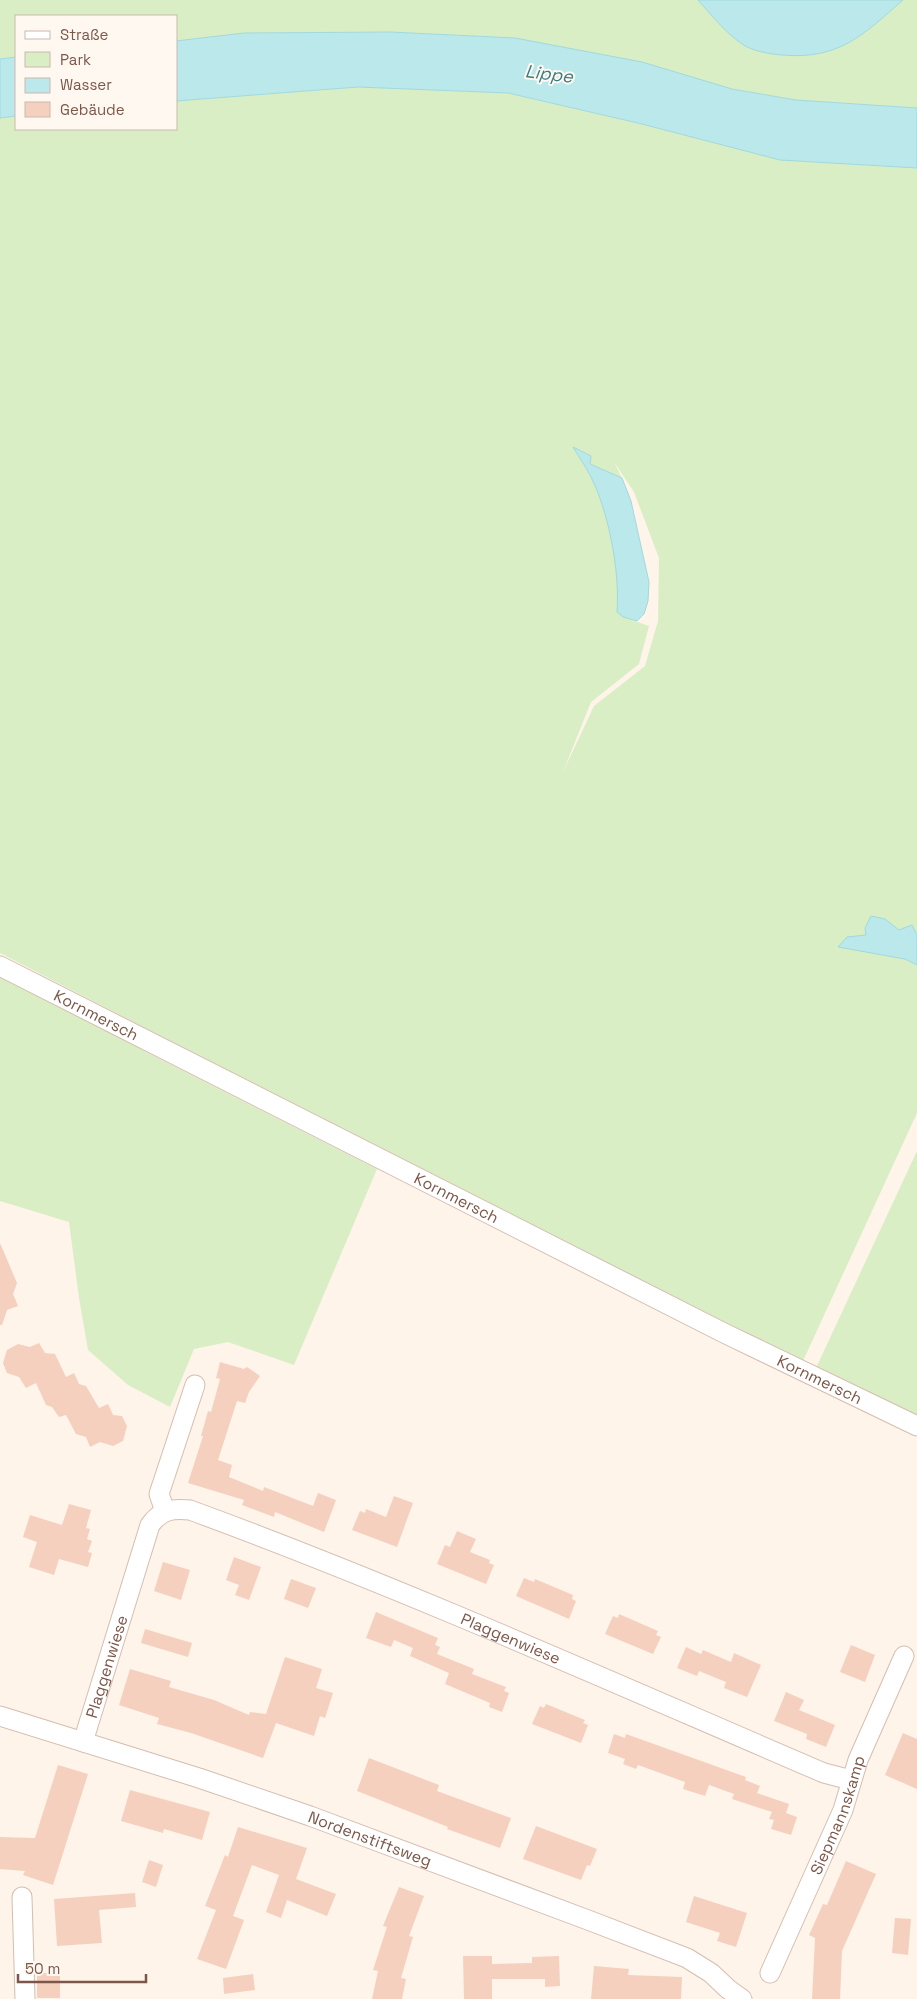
<svg xmlns="http://www.w3.org/2000/svg" width="917" height="1999" font-family="'Space Grotesk',sans-serif">
	<rect width="100%" height="100%" fill="#fef4e9"/>
	<!-- green -->
	<g fill="#d9eec5" fill-rule="evenodd">
		<path d="M0,0H698L719,24L894,8L903,0H917V108L796,100L732,89L515,38L390,32L244,33L176,41V16H16V57L0,59Z"/>
		<path d="M358,87L508,93L642,124L917,168V1113L803,1361L385,1152L0,953V118L16,116V129H176V101ZM574,448L591,456L590,464L622,478L614,462L634,492L659,558L658,621L645,666L594,706L563,772L591,702L639,664L649,626L623,617L617,612C620,571 609,514 591,477C586,467 579,458 574,448Z"/>
		<path d="M0,973L117,1032L146,1052L377,1169L294,1365L228,1342L194,1349L170,1407L128,1385L88,1350L79,1298L69,1222L0,1201Z"/>
		<path d="M917,1151V1418L816,1368Z"/>
	</g>
	<!-- water -->
	<g fill="#bbe8eb" stroke="#a0d9de">
		<path d="M698,0H903C863,35 839,60 782,55C769,54 752,51 742,44C725,32 712,16 698,0Z"/>
		<path d="M390,32L515,38L642,62L732,89L796,100L917,108V168L780,160L642,124L508,93L358,87L176,101V41L244,33Z"/>
		<path d="M16,57V116L0,118V59Z"/>
		<path d="M573,447L591,456L590,464L622,478L631,501L649,582L648,601L644,614L637,621L623,617L617,612C620,572 609,513 591,477C586,467 579,457 573,447Z"/>
		<path d="M871,916L885,919L899,930L912,925L917,935V965L905,959L838,947L847,937L866,935L865,928Z"/>
	</g>
	<!-- building -->
	<g fill="#f6d0be">
		<path d="M0,1243L17,1283L13,1294L18,1306L7,1310L2,1325H0Z"/>
		<path d="M39,1343L45,1353L55,1354L66,1377L74,1373L79,1384L86,1386L99,1408L108,1404L113,1415L122,1416L127,1426L123,1441L113,1446L100,1442L90,1447L86,1437L76,1434L66,1415L59,1417L52,1407L46,1405L36,1383L26,1388L19,1377L7,1373L3,1363L7,1350L18,1344L30,1347Z"/>
		<path d="M220,1362L244,1369L247,1367L260,1376L249,1392L245,1403L237,1401L218,1460L232,1465L229,1477L263,1491L264,1487L313,1506L318,1493L336,1500L324,1532L275,1512L274,1517L242,1505L244,1500L188,1483L203,1436H201L208,1411L211,1412L220,1379L216,1378Z"/>
		<path d="M394,1496L413,1503L397,1547L352,1530L360,1511L365,1513L366,1509L386,1517Z"/>
		<path d="M69,1504L91,1510L86,1528L90,1529L87,1539L92,1541L88,1552L92,1553L88,1567L59,1559L54,1575L29,1567L37,1542L23,1537L30,1515L62,1525Z"/>
		<path d="M457,1531L476,1539L470,1552L490,1560L489,1563L494,1565L486,1584L437,1564L445,1545L450,1547Z"/>
		<path d="M234,1557L261,1567L249,1600L235,1595L239,1585L226,1580Z"/>
		<path d="M163,1562L190,1570L181,1600L154,1591Z"/>
		<path d="M524,1578L534,1582L535,1579L573,1595L572,1599L576,1601L569,1619L516,1596Z"/>
		<path d="M291,1579L316,1588L308,1608L284,1599Z"/>
		<path d="M376,1612L438,1638L435,1645L440,1647L437,1654L474,1669L472,1674L506,1687L504,1691L509,1693L502,1712L489,1707L490,1703L445,1684L449,1673L410,1656L413,1648L394,1640L391,1647L366,1638Z"/>
		<path d="M619,1614L658,1631L656,1635L661,1637L653,1654L605,1634L613,1616L618,1618Z"/>
		<path d="M145,1629L192,1643L188,1657L141,1643Z"/>
		<path d="M851,1645L875,1655L865,1682L840,1672Z"/>
		<path d="M686,1647L701,1654L703,1650L731,1662L734,1653L761,1665L747,1697L724,1688L726,1682L699,1671L697,1676L677,1668Z"/>
		<path d="M285,1657L322,1669L316,1688L333,1693L325,1718L320,1716L314,1736L276,1723L263,1758L191,1733L157,1724L159,1718L119,1705L130,1669L171,1681L169,1687L214,1700L249,1715L250,1712L266,1714Z"/>
		<path d="M786,1692L804,1700L799,1710L835,1725L826,1747L806,1739L807,1734L774,1721Z"/>
		<path d="M546,1704L585,1720L583,1723L588,1725L581,1743L532,1724L540,1706L544,1708Z"/>
		<path d="M903,1733L917,1739V1789L885,1775Z"/>
		<path d="M614,1734L625,1738L626,1734L746,1777L745,1780L760,1786L757,1793L789,1804L786,1813L797,1817L791,1835L771,1829L774,1820L769,1819L772,1812L732,1799L734,1794L709,1785L705,1796L683,1789L685,1782L638,1765L636,1769L623,1764L625,1759L608,1753Z"/>
		<path d="M369,1758L439,1785L437,1791L511,1818L500,1848L447,1829L448,1827L357,1791Z"/>
		<path d="M58,1765L88,1774L53,1885L23,1875L25,1871L0,1869V1837L35,1838Z"/>
		<path d="M130,1790L210,1812L202,1840L164,1829L163,1833L121,1821Z"/>
		<path d="M536,1826L597,1849L590,1866L587,1865L581,1880L523,1859Z"/>
		<path d="M238,1827L307,1848L296,1879L336,1894L327,1916L287,1900L281,1918L266,1912L279,1875L252,1865L233,1916L244,1920L226,1969L197,1959L216,1910L205,1906L225,1855L228,1857Z"/>
		<path d="M149,1860L163,1865L156,1887L142,1882Z"/>
		<path d="M846,1861L876,1874L842,1951L840,1999H812L815,1938L809,1935L823,1904L827,1905Z"/>
		<path d="M399,1887L424,1896L409,1936L413,1937L401,1978L406,1979L402,1999H372L378,1971L373,1970L387,1927L383,1926Z"/>
		<path d="M135,1893L136,1907L99,1910L102,1943L57,1946L54,1899Z"/>
		<path d="M694,1896L747,1913L736,1947L717,1941L720,1933L686,1922Z"/>
		<path d="M895,1918L911,1919L908,1955L892,1953Z"/>
		<path d="M463,1956H492V1964L532,1963V1957L559,1956L560,1986L545,1987V1979H492V1999H464Z"/>
		<path d="M594,1966L629,1969L628,1975L682,1977L681,1999H591Z"/>
		<rect x="37" y="1973" width="23" height="25"/>
		<path d="M253,1974L255,1990L224,1994L223,1978Z"/>
	</g>
	<g fill="none" stroke-linecap="round" stroke-linejoin="round">
		<!-- minor casing -->
		<g stroke="#d5bdb0" stroke-width="21">
			<g id="minor">
				<path id="s1" d="M0,966L724,1333L917,1426"/>
				<path d="M165,1511L159,1494L195,1385"/>
				<path id="s2" d="M0,1716L199,1778L310,1816L588,1920L687,1958L711,1973L728,1989L742,1999"/>
				<path id="s3" d="M83,1742L150,1525C161,1510 172,1508 190,1510C405,1589 614,1683 824,1773L851,1780"/>
				<path d="M22,1897L25,1999"/>
				<path id="s4" d="M770,1973L843,1810L858,1760L904,1656"/>
			</g>
		</g>
		<!-- minor -->
		<use href="#minor" stroke="#fff" stroke-width="19"/>
	</g>
	<g text-anchor="middle" stroke-width="4" stroke-linejoin="round" paint-order="stroke">
		<!-- street labels -->
		<g font-size="16" fill="#7c5749" stroke="#fff8f1">
			<text dy="6" stroke="none"><textPath href="#s1" startOffset="108">Kornmersch</textPath></text>
			<text dy="6" stroke="none"><textPath href="#s1" startOffset="512">Kornmersch</textPath></text>
			<text dy="6" stroke="none"><textPath href="#s1" startOffset="918">Kornmersch</textPath></text>
			<text dy="6" stroke="none"><textPath href="#s3" startOffset="618">Plaggenwiese</textPath></text>
			<text dy="6" stroke="none"><textPath href="#s3" startOffset="79">Plaggenwiese</textPath></text>
			<text dy="6" stroke="none"><textPath href="#s4" startOffset="172">Siepmannskamp</textPath></text>
			<text dy="6" stroke="none"><textPath href="#s2" startOffset="390">Nordenstiftsweg</textPath></text>
		</g>
		<!-- water labels -->
		<g font-size="18" font-style="italic" fill="#3a7c82" stroke="#fff8f1">
			<text transform="translate(549 74) rotate(7)" y="6">Lippe</text>
		</g>
	</g>
	<!-- legend -->
	<rect x="15" y="15" width="162" height="115" fill="#fff8f1" stroke="#cbb8ae"/>
	<rect x="25" y="31" width="25" height="8" fill="#ffffff" stroke="#cbb8ae"/>
	<text x="60" y="40" font-size="15" fill="#7c5749">Straße</text>
	<rect x="25" y="52" width="25" height="15" fill="#d9eec5" stroke="#cbb8ae"/>
	<text x="60" y="65" font-size="15" fill="#7c5749">Park</text>
	<rect x="25" y="78" width="25" height="15" fill="#bbe8eb" stroke="#cbb8ae"/>
	<text x="60" y="90" font-size="15" fill="#7c5749">Wasser</text>
	<rect x="25" y="102" width="25" height="15" fill="#f6d0be" stroke="#cbb8ae"/>
	<text x="60" y="115" font-size="15" fill="#7c5749">Gebäude</text>
	<!-- scale -->
	<path d="M18 1974v8h128v-8" fill="none" stroke="#7c5749" stroke-width="2.5"/>
	<text x="25" y="1974" font-size="15" fill="#7c5749" stroke="#fff8f1" stroke-width="4" paint-order="stroke">50 m</text>
</svg>
